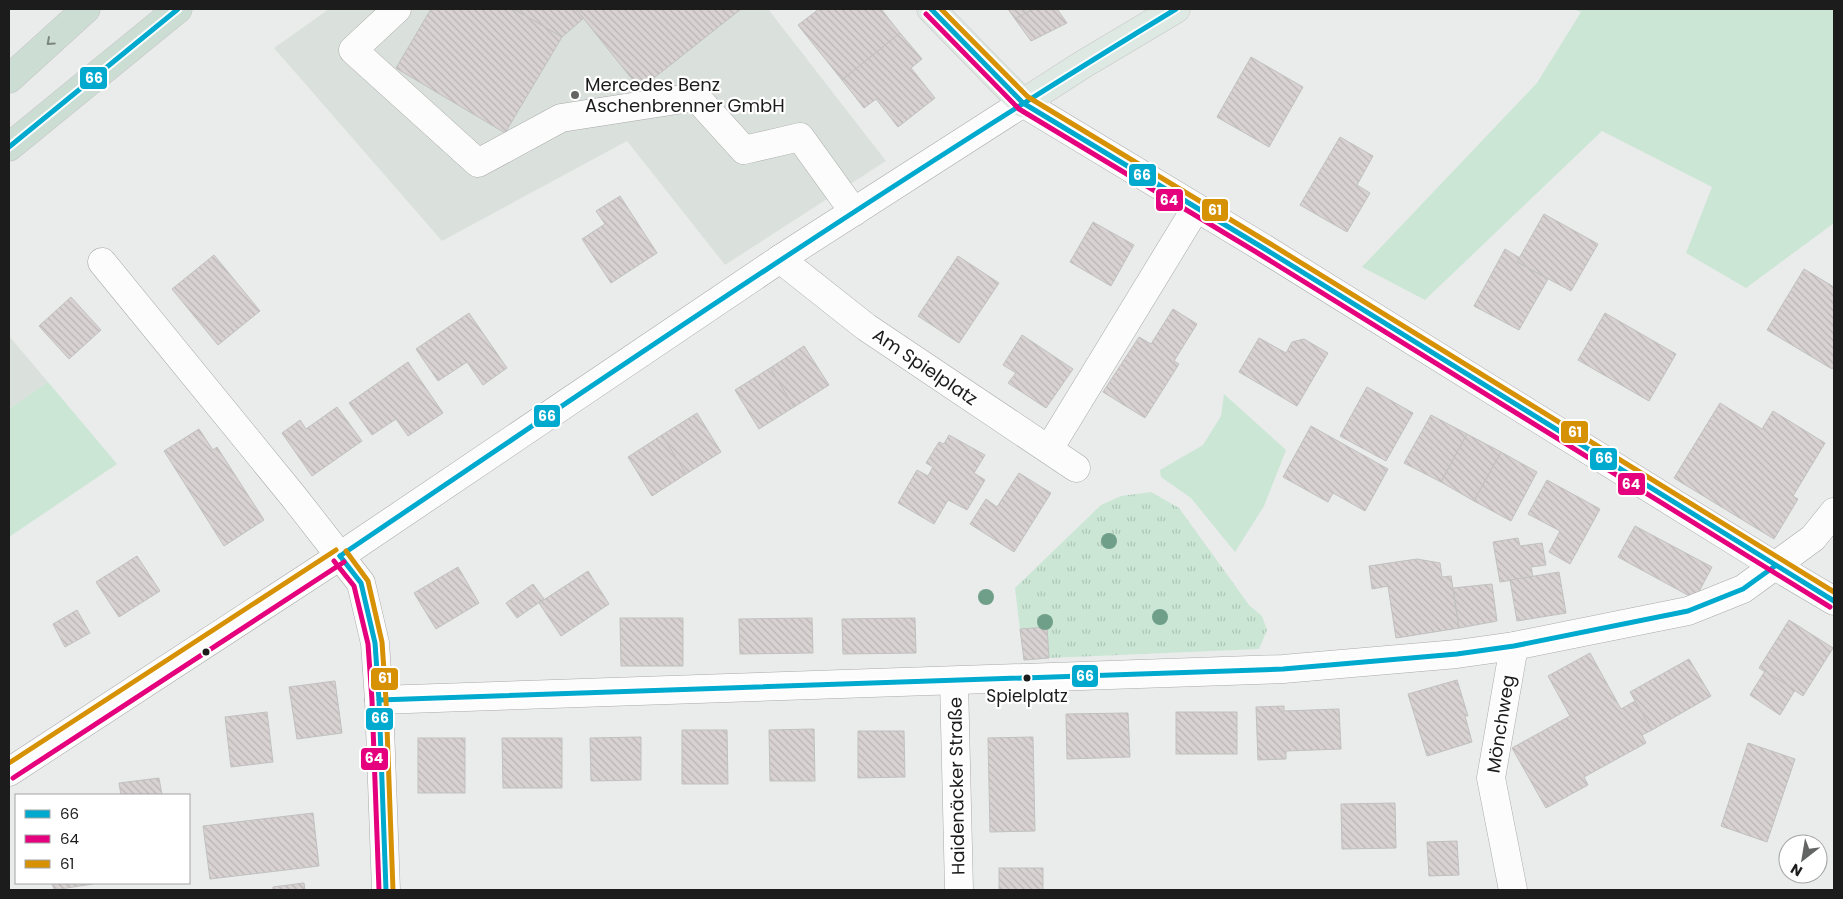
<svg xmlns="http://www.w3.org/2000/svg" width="1843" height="899" font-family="Poppins,sans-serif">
	<defs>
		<pattern id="park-tufts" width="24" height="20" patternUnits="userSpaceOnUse" patternTransform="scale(1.25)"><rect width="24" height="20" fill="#cbe6d5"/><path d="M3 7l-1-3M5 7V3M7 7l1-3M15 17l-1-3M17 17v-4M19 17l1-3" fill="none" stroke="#aec5b6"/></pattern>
		<pattern id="building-back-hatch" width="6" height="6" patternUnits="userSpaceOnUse" patternTransform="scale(1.25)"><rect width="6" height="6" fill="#d9d2d2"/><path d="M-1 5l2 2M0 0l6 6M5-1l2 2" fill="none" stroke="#bab4b4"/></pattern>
	</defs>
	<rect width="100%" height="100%" fill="#eaeceb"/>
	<!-- built -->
	<g fill="#dae1dc">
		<path d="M329,9H768L886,161L725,265L627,141L442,241L274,48Z"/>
		<path d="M9,336L48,382L9,409Z"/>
	</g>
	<!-- grass -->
	<g fill="#cbe6d5">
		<path d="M1574,9H1834V223L1746,288L1686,253L1712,187L1602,131L1425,300L1362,267L1537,83L1581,12Z"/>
		<path d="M48,382L117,464L9,537V409Z"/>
		<path d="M1224,394L1286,450L1264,506L1235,552L1191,498L1161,477L1160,470L1203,445L1221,416Z"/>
	</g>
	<!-- park -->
	<path fill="url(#park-tufts)" d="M1151,492L1179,508L1249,605L1262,616L1267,630L1259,649L1049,658L1047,627L1020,629L1015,588L1101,505L1121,496Z"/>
	<!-- building -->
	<g fill="url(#building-back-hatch)" stroke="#c0c1c0">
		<path d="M431,9H514L562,37L505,133L396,68Z"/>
		<path d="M514,9H576L584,18L562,37Z"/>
		<path d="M576,9H741L640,89Z"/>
		<path d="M819,9H881L900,33L842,80L798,25Z"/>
		<path d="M1008,9H1034L1015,19Z"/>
		<path d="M1034,9H1057L1067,23L1031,41L1015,19Z"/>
		<path d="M900,33L922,59L911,68L935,98L898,127L876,99L864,108L842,80Z"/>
		<path d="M1251,57L1303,87L1269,147L1217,117Z"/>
		<path d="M1340,137L1373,156L1357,185L1370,193L1347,232L1300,205Z"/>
		<path d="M620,196L657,253L611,283L582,239L605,224L596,211Z"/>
		<path d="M1544,214L1598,244L1571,291L1517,262Z"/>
		<path d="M1093,222L1134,245L1111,286L1070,262Z"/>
		<path d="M1505,249L1520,258L1517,262L1548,279L1519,330L1474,306Z"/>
		<path d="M214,255L260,311L218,345L172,289Z"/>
		<path d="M958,256L999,283L959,343L918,316Z"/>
		<path d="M1804,269L1834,287V366L1832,369L1767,330Z"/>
		<path d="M71,297L101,330L69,359L39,326Z"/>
		<path d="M1173,309L1197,324L1174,361L1179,364L1145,418L1103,392L1139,337L1151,344Z"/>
		<path d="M469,313L507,368L483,385L467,362L438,381L416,349Z"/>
		<path d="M1605,313L1676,354L1649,401L1578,360Z"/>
		<path d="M1022,335L1073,369L1046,408L1008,383L1016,373L1003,365Z"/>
		<path d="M1259,338L1286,353L1292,342L1304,339L1328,353L1297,406L1239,372Z"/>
		<path d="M804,346L829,385L794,407L770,368Z"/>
		<path d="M408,362L443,413L408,436L396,419L372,435L349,403Z"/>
		<path d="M770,368L794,407L759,429L735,390Z"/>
		<path d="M1367,387L1413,413L1386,461L1340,436Z"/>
		<path d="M1720,403L1762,429L1773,411L1825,443L1793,496L1798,499L1774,539L1674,478Z"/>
		<path d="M337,407L362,441L312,476L282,433L300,420L306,429Z"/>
		<path d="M697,413L721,452L686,474L662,435Z"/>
		<path d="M1431,415L1467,434L1441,482L1404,463Z"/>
		<path d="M1311,426L1388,469L1365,511L1333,493L1328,502L1283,477Z"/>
		<path d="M199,429L213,450L217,447L264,520L224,546L164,451Z"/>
		<path d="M1467,434L1501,452L1474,501L1441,482Z"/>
		<path d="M662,435L686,474L652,496L628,457Z"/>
		<path d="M949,435L985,455L974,473L985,480L967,510L948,500L934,524L898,503L917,470L928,476L933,467L926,463L939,442L944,444Z"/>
		<path d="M1501,452L1537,472L1511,521L1474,501Z"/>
		<path d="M1019,473L1051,493L1014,552L970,524L986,499L997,507Z"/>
		<path d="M1547,480L1600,509L1570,564L1549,552L1560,531L1528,514Z"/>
		<path d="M1635,526L1712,567L1695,599L1618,557Z"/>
		<path d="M1518,538L1520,546L1542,543L1546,565L1531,567L1533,577L1500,582L1493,542Z"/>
		<path d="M137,556L160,591L119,617L96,582Z"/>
		<path d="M1417,559L1440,563L1442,577L1451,576L1459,628L1396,638L1388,586L1372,589L1369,566Z"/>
		<path d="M458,567L479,603L436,629L414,593Z"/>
		<path d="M588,571L609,604L561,636L539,603Z"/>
		<path d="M1559,572L1566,613L1517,621L1510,580Z"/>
		<path d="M533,584L544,599L517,618L506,603Z"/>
		<path d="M1492,584L1497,621L1459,628L1453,588Z"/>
		<path d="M77,610L90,633L65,647L53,624Z"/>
		<path d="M620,618H683V666H621Z"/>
		<path d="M812,618L813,653L740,654L739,619Z"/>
		<path d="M915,618L916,653L843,654L842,619Z"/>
		<path d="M1789,620L1833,648L1803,696L1759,668Z"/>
		<path d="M1047,627L1049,658L1024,660L1020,629Z"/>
		<path d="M1590,653L1621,709L1635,701L1652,730L1642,735L1646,743L1584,777L1588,785L1546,808L1512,748L1570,716L1548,676Z"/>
		<path d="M1689,659L1711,696L1652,730L1630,692Z"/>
		<path d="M1765,671L1795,690L1780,715L1750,695Z"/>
		<path d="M1457,680L1468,716H1465L1472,742L1427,756L1408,694Z"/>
		<path d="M335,681L342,733L297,739L289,687Z"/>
		<path d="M1284,706V711L1339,709L1341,749L1286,751V759L1258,760L1256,707Z"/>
		<path d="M267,712L273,762L231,767L225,717Z"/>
		<rect x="1176" y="712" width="61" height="42"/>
		<path d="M1128,713L1130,757L1067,759L1066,714Z"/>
		<path d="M814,729L815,781H770L769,730Z"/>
		<path d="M682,730H727L728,784H682Z"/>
		<path d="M858,731H904L905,777L858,778Z"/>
		<path d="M641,737V780L591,781L590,738Z"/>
		<path d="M1033,737L1035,831L990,832L988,738Z"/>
		<rect x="418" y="738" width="47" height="55"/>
		<path d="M502,738H562V788H503Z"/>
		<path d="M1748,743L1795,759L1767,842L1721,826Z"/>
		<path d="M159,778L162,795H121L119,783Z"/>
		<path d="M1395,803L1396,848L1342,849L1341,804Z"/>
		<path d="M313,813L319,866L210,879L203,826Z"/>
		<path d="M1457,841L1459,875L1429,876L1427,842Z"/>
		<rect x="999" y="868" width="44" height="22"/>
		<path d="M52,883H93V884L54,890Z"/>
		<path d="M304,883L305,890H273V887Z"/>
	</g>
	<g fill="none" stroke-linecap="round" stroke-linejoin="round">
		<!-- minor casing -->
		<g stroke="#a8a9a8" stroke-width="29">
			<g id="minor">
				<path d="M397,9L353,50L478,163L561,118L696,97L744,150L800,137L854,212"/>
				<path d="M780,259L866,327L1076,468"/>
				<path d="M102,262L293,496L361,583L375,643L379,700L386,890"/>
				<path d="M1049,449L1196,208"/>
				<path d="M954,681L959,890"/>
				<path d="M379,700L1283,669L1457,654L1514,646L1688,611L1743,589L1813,538L1834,512"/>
				<path d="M9,772L340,556L780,259L1023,103L1265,249L1775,566L1834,601"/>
				<path d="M1513,890L1491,778L1514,646"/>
			</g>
		</g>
		<!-- major casing -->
		<g stroke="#c6c6c6" stroke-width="29">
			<path id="major" d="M931,9L1023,103L1082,65L1176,9"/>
		</g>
		<!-- highway casing -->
		<g stroke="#c6c6c6" stroke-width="29">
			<g id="highway">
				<path d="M9,79L86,9"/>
				<path d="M9,147L178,9"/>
			</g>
		</g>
		<!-- minor -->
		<use href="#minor" stroke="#fcfcfc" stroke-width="28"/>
		<!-- major -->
		<use href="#major" stroke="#dfe9e4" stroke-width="28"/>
		<!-- highway -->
		<use href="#highway" stroke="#ccddd4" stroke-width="28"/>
		<!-- bus-1 casing -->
		<g stroke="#fff" stroke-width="9">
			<g id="bus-1">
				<path d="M931,9L1023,103L1265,249L1834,601"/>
				<path d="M9,147L178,9"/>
				<path d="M340,556C616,369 891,182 1176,9"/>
				<path d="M340,556L361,583L375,643L379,700L386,890"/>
				<path d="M379,700L1283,669L1457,654L1514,646L1688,611L1743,589L1775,566"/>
			</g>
		</g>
		<!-- bus-2 casing -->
		<g stroke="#fff" stroke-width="9">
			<g id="bus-2">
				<path d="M926,14L1019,109L1261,255L1830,607"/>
				<path d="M334,561L354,586L368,644L372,700L379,890"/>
				<path d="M13,778L344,562"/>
			</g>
		</g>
		<!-- bus-3 casing -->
		<g stroke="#fff" stroke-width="9">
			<g id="bus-3">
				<path d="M941,9L1028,97L1269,243L1834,592"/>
				<path d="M346,551L368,581L382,642L386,700L393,890"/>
				<path d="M9,763L336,550"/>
			</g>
		</g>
		<!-- bus-1 -->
		<use href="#bus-1" stroke="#00a9ce" stroke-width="5"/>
		<!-- bus-2 -->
		<use href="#bus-2" stroke="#e5007d" stroke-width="5"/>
		<!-- bus-3 -->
		<use href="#bus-3" stroke="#d69104" stroke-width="5"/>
	</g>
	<!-- trees -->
	<g fill="#6f9e89">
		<circle cx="1109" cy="541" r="8"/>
		<circle cx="986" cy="597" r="8"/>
		<circle cx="1160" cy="617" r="8"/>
		<circle cx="1045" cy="622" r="8"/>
	</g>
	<!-- one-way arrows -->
	<defs><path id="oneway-chevron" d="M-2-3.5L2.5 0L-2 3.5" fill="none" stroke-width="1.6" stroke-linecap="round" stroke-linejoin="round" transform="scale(1.25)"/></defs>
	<use stroke="#7c8681" href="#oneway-chevron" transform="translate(50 42) rotate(138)"/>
	<!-- markers -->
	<circle fill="#636564" stroke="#fff" stroke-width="2" cx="575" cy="95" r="5"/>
	<g fill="#1b1c1b" stroke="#fff" stroke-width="2">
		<circle cx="206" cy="652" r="4.5"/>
		<circle cx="1027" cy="678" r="4.5"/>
	</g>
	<g text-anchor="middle" stroke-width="4.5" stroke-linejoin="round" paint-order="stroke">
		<!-- bus labels -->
		<g font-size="17" fill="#1b1c1b" stroke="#fff">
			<text x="1027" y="702">Spielplatz</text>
		</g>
		<!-- poi labels -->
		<g font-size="18" fill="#1b1c1b" stroke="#fff" text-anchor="start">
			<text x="585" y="91">Mercedes Benz<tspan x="585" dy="21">Aschenbrenner GmbH</tspan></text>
		</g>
		<!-- street labels -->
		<g font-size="18" fill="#1b1c1b" stroke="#fff">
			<text transform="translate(925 367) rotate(34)" y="6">Am Spielplatz</text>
			<text transform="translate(1501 724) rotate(-81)" y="6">Mönchweg</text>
			<text transform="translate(957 786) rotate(-91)" y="6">Haidenäcker Straße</text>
		</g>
	</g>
	<g stroke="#fff" stroke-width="2">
		<rect x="79" y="66" width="29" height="24" rx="5" fill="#00a9ce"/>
		<rect x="1128" y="163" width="29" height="24" rx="5" fill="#00a9ce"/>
		<rect x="1155" y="188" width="29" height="24" rx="5" fill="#e5007d"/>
		<rect x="1201" y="198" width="28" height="24" rx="5" fill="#d69104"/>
		<rect x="533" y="404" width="28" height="24" rx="5" fill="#00a9ce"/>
		<rect x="1560" y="420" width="29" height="24" rx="5" fill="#d69104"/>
		<rect x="1589" y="447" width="29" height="24" rx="5" fill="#00a9ce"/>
		<rect x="1617" y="472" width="29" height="24" rx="5" fill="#e5007d"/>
		<rect x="1071" y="664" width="28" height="24" rx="5" fill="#00a9ce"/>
		<rect x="370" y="667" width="29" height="24" rx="5" fill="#d69104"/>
		<rect x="365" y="707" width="29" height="24" rx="5" fill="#00a9ce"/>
		<rect x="360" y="747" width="29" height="24" rx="5" fill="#e5007d"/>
	</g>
	<g font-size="14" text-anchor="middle" font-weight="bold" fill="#fff">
		<text x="94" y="83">66</text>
		<text x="1142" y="180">66</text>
		<text x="1169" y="205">64</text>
		<text x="1215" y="215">61</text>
		<text x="547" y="421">66</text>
		<text x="1575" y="437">61</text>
		<text x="1604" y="463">66</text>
		<text x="1631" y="489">64</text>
		<text x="1085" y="681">66</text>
		<text x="385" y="683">61</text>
		<text x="380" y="723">66</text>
		<text x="374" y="763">64</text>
	</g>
	<!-- border -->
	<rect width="1843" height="899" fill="none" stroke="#1b1c1b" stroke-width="20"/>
	<!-- legend -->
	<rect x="15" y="794" width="175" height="90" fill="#ffffff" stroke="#a4a4a4"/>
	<rect x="25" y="810" width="25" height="8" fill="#00a9ce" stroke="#a4a4a4"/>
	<text x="60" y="819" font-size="15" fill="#1b1c1b">66</text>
	<rect x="25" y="835" width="25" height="8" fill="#e5007d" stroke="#a4a4a4"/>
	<text x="60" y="844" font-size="15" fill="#1b1c1b">64</text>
	<rect x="25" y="860" width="25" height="8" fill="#d69104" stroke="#a4a4a4"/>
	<text x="60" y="869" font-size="15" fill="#1b1c1b">61</text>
	<!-- north arrow -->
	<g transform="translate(1803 859) rotate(211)"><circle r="24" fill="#ffffff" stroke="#a4a4a4"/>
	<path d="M0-4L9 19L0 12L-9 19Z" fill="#636564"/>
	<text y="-8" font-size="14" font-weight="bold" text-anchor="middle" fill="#1b1c1b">N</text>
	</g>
</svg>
